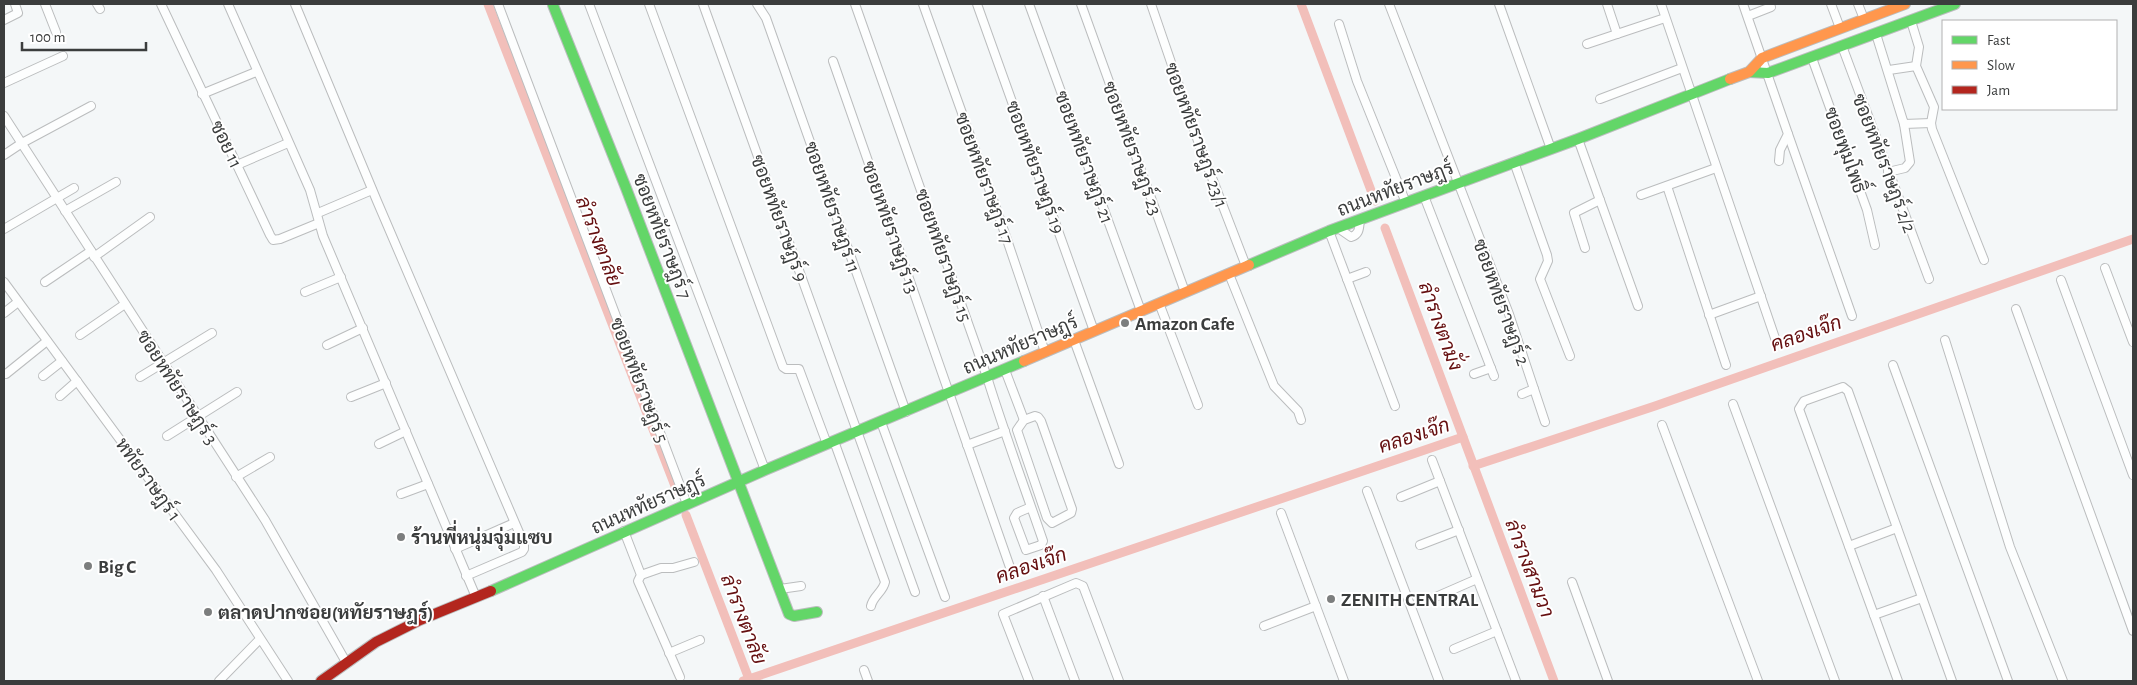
<svg xmlns="http://www.w3.org/2000/svg" width="2137" height="685" font-family="'Alegreya Sans',Sarabun,sans-serif">
	<rect width="100%" height="100%" fill="#f4f7f8"/>
	<g fill="none" stroke-linecap="round" stroke-linejoin="round">
		<!-- canal -->
		<g stroke="#f2bfba" stroke-width="9">
			<path d="M488,4L677,491"/>
			<path d="M1301,4L1375,201"/>
			<path d="M1385,228L1463,437"/>
			<path d="M1473,466L1655,406L2133,239"/>
			<path d="M686,515L749,679"/>
			<path d="M743,681L1463,437L1554,681"/>
		</g>
		<!-- street casing -->
		<g stroke="#bbbdbe" stroke-width="10">
			<g id="street">
				<path d="M45,4L56,32"/>
				<path d="M97,4L100,9"/>
				<path d="M161,4L270,235L273,240L280,239L319,223"/>
				<path d="M228,4L310,190L323,236L476,597"/>
				<path d="M295,4L377,201L524,544V549L522,552L466,576"/>
				<path d="M498,4L687,504"/>
				<path d="M589,4L765,470"/>
				<path d="M649,4L783,367L786,369H799L827,444"/>
				<path d="M703,4L915,592"/>
				<path d="M757,4L766,18L906,412"/>
				<path d="M855,4L987,377C1004,432 1024,486 1043,541L1041,545L1026,550L1014,518L1017,513L1031,507"/>
				<path d="M923,4L1001,222L1045,352"/>
				<path d="M977,4L1094,331"/>
				<path d="M1029,4L1141,311"/>
				<path d="M1081,4L1185,292"/>
				<path d="M1151,4L1199,144L1246,266"/>
				<path d="M1389,4L1509,314L1545,422"/>
				<path d="M1499,4L1551,149"/>
				<path d="M1607,4L1617,34"/>
				<path d="M1661,4L1776,341"/>
				<path d="M1743,4L1788,134L1780,150L1779,161"/>
				<path d="M1831,4L1840,28"/>
				<path d="M1858,4L1864,19"/>
				<path d="M1748,16L1771,7"/>
				<path d="M4,20L18,13L15,4"/>
				<path d="M1911,21L1919,47L1916,66L1934,107L1931,123L1932,129L1984,260"/>
				<path d="M1339,24L1357,81L1406,203"/>
				<path d="M1876,34L1904,124L1931,123"/>
				<path d="M1587,44L1665,18"/>
				<path d="M1842,46L1929,279"/>
				<path d="M1812,58L1867,210L1875,245"/>
				<path d="M833,61L1012,573"/>
				<path d="M1889,70L1916,66"/>
				<path d="M4,83L63,56"/>
				<path d="M202,94L256,72"/>
				<path d="M1600,99L1682,68"/>
				<path d="M4,116L265,520L346,662"/>
				<path d="M1788,134L1852,316"/>
				<path d="M1578,139L1638,306"/>
				<path d="M4,155L22,143L91,106"/>
				<path d="M1514,162L1547,255L1548,261L1540,279L1570,356"/>
				<path d="M237,165L288,143"/>
				<path d="M1888,172L1905,168L1910,162L1904,124"/>
				<path d="M1667,186L1726,365"/>
				<path d="M1641,195L1716,168"/>
				<path d="M1424,196L1494,376"/>
				<path d="M65,211L116,182"/>
				<path d="M318,213L372,190"/>
				<path d="M1338,228L1351,237C1360,234 1359,228 1360,219"/>
				<path d="M4,229L74,188"/>
				<path d="M1329,231L1395,406"/>
				<path d="M1585,248L1574,213L1600,200"/>
				<path d="M94,257L150,217"/>
				<path d="M2105,268L2133,342"/>
				<path d="M1229,274L1274,386L1298,411L1301,420"/>
				<path d="M1347,279L1366,272"/>
				<path d="M2061,280L2133,475"/>
				<path d="M4,282L216,570L288,681"/>
				<path d="M45,282L91,251"/>
				<path d="M305,292L341,277"/>
				<path d="M1159,303L1198,405"/>
				<path d="M2016,309L2133,631"/>
				<path d="M4,313L18,302"/>
				<path d="M1709,315L1761,296"/>
				<path d="M80,335L125,304"/>
				<path d="M1074,340L1119,464"/>
				<path d="M1945,340L2010,547L2063,681"/>
				<path d="M327,345L363,328"/>
				<path d="M1893,365L2008,681"/>
				<path d="M1005,370L1024,420"/>
				<path d="M6,374L47,341"/>
				<path d="M1474,374L1491,368"/>
				<path d="M43,376L62,361"/>
				<path d="M140,377L212,333"/>
				<path d="M1522,394L1534,389"/>
				<path d="M60,396L77,381"/>
				<path d="M351,397L386,383"/>
				<path d="M1733,404L1835,681"/>
				<path d="M1035,416L1038,417L1041,421L1072,509L1071,513L1052,523L1047,518L1017,430L1024,420Z"/>
				<path d="M881,422L945,597"/>
				<path d="M1662,425L1758,681"/>
				<path d="M167,436L237,392"/>
				<path d="M834,441L885,582C883,592 873,596 871,606"/>
				<path d="M379,444L406,431"/>
				<path d="M967,445L1005,431"/>
				<path d="M1432,460L1516,681"/>
				<path d="M236,477L270,457"/>
				<path d="M1367,491L1439,681"/>
				<path d="M401,494L428,484"/>
				<path d="M1401,497L1440,481"/>
				<path d="M1281,513L1344,681"/>
				<path d="M624,531L641,575L638,581L680,677"/>
				<path d="M1420,545L1459,530"/>
				<path d="M1849,546L1897,528"/>
				<path d="M455,549L514,523"/>
				<path d="M641,575L661,568H673L694,562"/>
				<path d="M1572,582L1608,681"/>
				<path d="M780,589L801,586"/>
				<path d="M1043,596L1075,681"/>
				<path d="M1438,596L1477,579"/>
				<path d="M1874,615L1922,598"/>
				<path d="M1264,626L1316,606"/>
				<path d="M1454,649L1497,631"/>
				<path d="M669,653L700,640"/>
				<path d="M864,670L868,681"/>
				<path d="M219,681L260,639"/>
				<path d="M1029,681L1003,614L1076,583L1083,586L1119,681"/>
				<path d="M1898,681L1799,409L1804,401L1843,387L1848,391L1952,681"/>
			</g>
		</g>
		<!-- fast casing -->
		<g stroke="#bbbdbe" stroke-width="12">
			<g id="fast">
				<path d="M553,5L626,188L789,614L794,616L817,612"/>
				<path d="M1749,72L1768,73L1955,4"/>
				<path d="M1249,265L1329,231L1578,139L1730,79"/>
				<path d="M491,591L765,470L1024,361"/>
			</g>
		</g>
		<!-- slow casing -->
		<g stroke="#bbbdbe" stroke-width="12">
			<g id="slow">
				<path d="M1730,79L1749,72L1762,58L1905,4"/>
				<path d="M1024,361L1249,265"/>
			</g>
		</g>
		<!-- jam casing -->
		<g stroke="#bbbdbe" stroke-width="12">
			<path id="jam" d="M321,681L376,642L420,620L491,591"/>
		</g>
		<!-- street -->
		<use href="#street" stroke="#fdfefe" stroke-width="8"/>
		<!-- fast -->
		<use href="#fast" stroke="#63d668" stroke-width="10"/>
		<!-- slow -->
		<use href="#slow" stroke="#ff974d" stroke-width="10"/>
		<!-- jam -->
		<use href="#jam" stroke="#b3261e" stroke-width="10"/>
	</g>
	<!-- markers -->
	<g fill="#7c7e7e" stroke="#fff" stroke-width="2">
		<circle cx="1125" cy="323" r="5"/>
		<circle cx="401" cy="537" r="5"/>
		<circle cx="88" cy="566" r="5"/>
		<circle cx="1331" cy="599" r="5"/>
		<circle cx="208" cy="612" r="5"/>
	</g>
	<g text-anchor="middle" stroke-width="4" stroke-linejoin="round" paint-order="stroke">
		<!-- street labels -->
		<g font-size="19" fill="#3b3d3d" stroke="#fff">
			<text transform="translate(1197 135) rotate(70)" y="7">ซอยหทัยราษฎร์ 23/1</text>
			<text transform="translate(227 144) rotate(64)" y="7">ซอย 11</text>
			<text transform="translate(1133 148) rotate(70)" y="7">ซอยหทัยราษฎร์ 23</text>
			<text transform="translate(1846 150) rotate(70)" y="7">ซอยพุ่มโพธิ์</text>
			<text transform="translate(1085 157) rotate(70)" y="7">ซอยหทัยราษฎร์ 21</text>
			<text transform="translate(1885 163) rotate(69)" y="7">ซอยหทัยราษฎร์ 2/2</text>
			<text transform="translate(1036 167) rotate(70)" y="7">ซอยหทัยราษฎร์ 19</text>
			<text transform="translate(985 178) rotate(70)" y="7">ซอยหทัยราษฎร์ 17</text>
			<text transform="translate(1395 188) rotate(-21)" y="7">ถนนหทัยราษฎร์</text>
			<text transform="translate(833 207) rotate(71)" y="7">ซอยหทัยราษฎร์ 11</text>
			<text transform="translate(780 218) rotate(70)" y="7">ซอยหทัยราษฎร์ 9</text>
			<text transform="translate(891 227) rotate(71)" y="7">ซอยหทัยราษฎร์ 13</text>
			<text transform="translate(663 236) rotate(69)" y="7">ซอยหทัยราษฎร์ 7</text>
			<text transform="translate(944 255) rotate(71)" y="7">ซอยหทัยราษฎร์ 15</text>
			<text transform="translate(1502 302) rotate(70)" y="7">ซอยหทัยราษฎร์ 2</text>
			<text transform="translate(1020 344) rotate(-23)" y="7">ถนนหทัยราษฎร์</text>
			<text transform="translate(640 380) rotate(69)" y="7">ซอยหทัยราษฎร์ 5</text>
			<text transform="translate(178 387) rotate(57)" y="7">ซอยหทัยราษฎร์ 3</text>
			<text transform="translate(149 479) rotate(54)" y="7">หทัยราษฎร์ 1</text>
			<text transform="translate(648 503) rotate(-24)" y="7">ถนนหทัยราษฎร์</text>
		</g>
		<!-- poi labels -->
		<g font-size="19" font-weight="bold" fill="#3b3d3d" stroke="#fff" text-anchor="start">
			<text x="1135" y="330">Amazon Cafe</text>
			<text x="411" y="544">ร้านพี่หนุ่มจุ่มแซบ</text>
			<text x="98" y="573">Big C</text>
			<text x="1341" y="606">ZENITH CENTRAL</text>
			<text x="218" y="619">ตลาดปากซอย(หทัยราษฎร์)</text>
		</g>
		<!-- water labels -->
		<g font-size="20" font-style="italic" fill="#650f10" stroke="#fff">
			<text transform="translate(599 241) rotate(69)" y="7">ลำรางตาลัย</text>
			<text transform="translate(1441 326) rotate(70)" y="7">ลำรางตามั่ง</text>
			<text transform="translate(1806 333) rotate(-19)" y="7">คลองเจ๊ก</text>
			<text transform="translate(1414 435) rotate(-18)" y="7">คลองเจ๊ก</text>
			<text transform="translate(1031 565) rotate(-19)" y="7">คลองเจ๊ก</text>
			<text transform="translate(1530 568) rotate(69)" y="7">ลำรางสามวา</text>
			<text transform="translate(744 619) rotate(69)" y="7">ลำรางตาลัย</text>
		</g>
	</g>
	<!-- border -->
	<rect width="2137" height="685" fill="none" stroke="#3b3d3d" stroke-width="10"/>
	<!-- legend -->
	<rect x="1942" y="20" width="175" height="90" fill="#ffffff" stroke="#b1b1b1"/>
	<rect x="1952" y="36" width="25" height="8" fill="#63d668" stroke="#b1b1b1"/>
	<text x="1987" y="45" font-size="15" fill="#3b3d3d">Fast</text>
	<rect x="1952" y="61" width="25" height="8" fill="#ff974d" stroke="#b1b1b1"/>
	<text x="1987" y="70" font-size="15" fill="#3b3d3d">Slow</text>
	<rect x="1952" y="86" width="25" height="8" fill="#b3261e" stroke="#b1b1b1"/>
	<text x="1987" y="95" font-size="15" fill="#3b3d3d">Jam</text>
	<!-- scale -->
	<path d="M22 42v8h124v-8" fill="none" stroke="#3b3d3d" stroke-width="2.5"/>
	<text x="30" y="42" font-size="15" fill="#3b3d3d" stroke="#ffffff" stroke-width="4" paint-order="stroke">100 m</text>
</svg>
